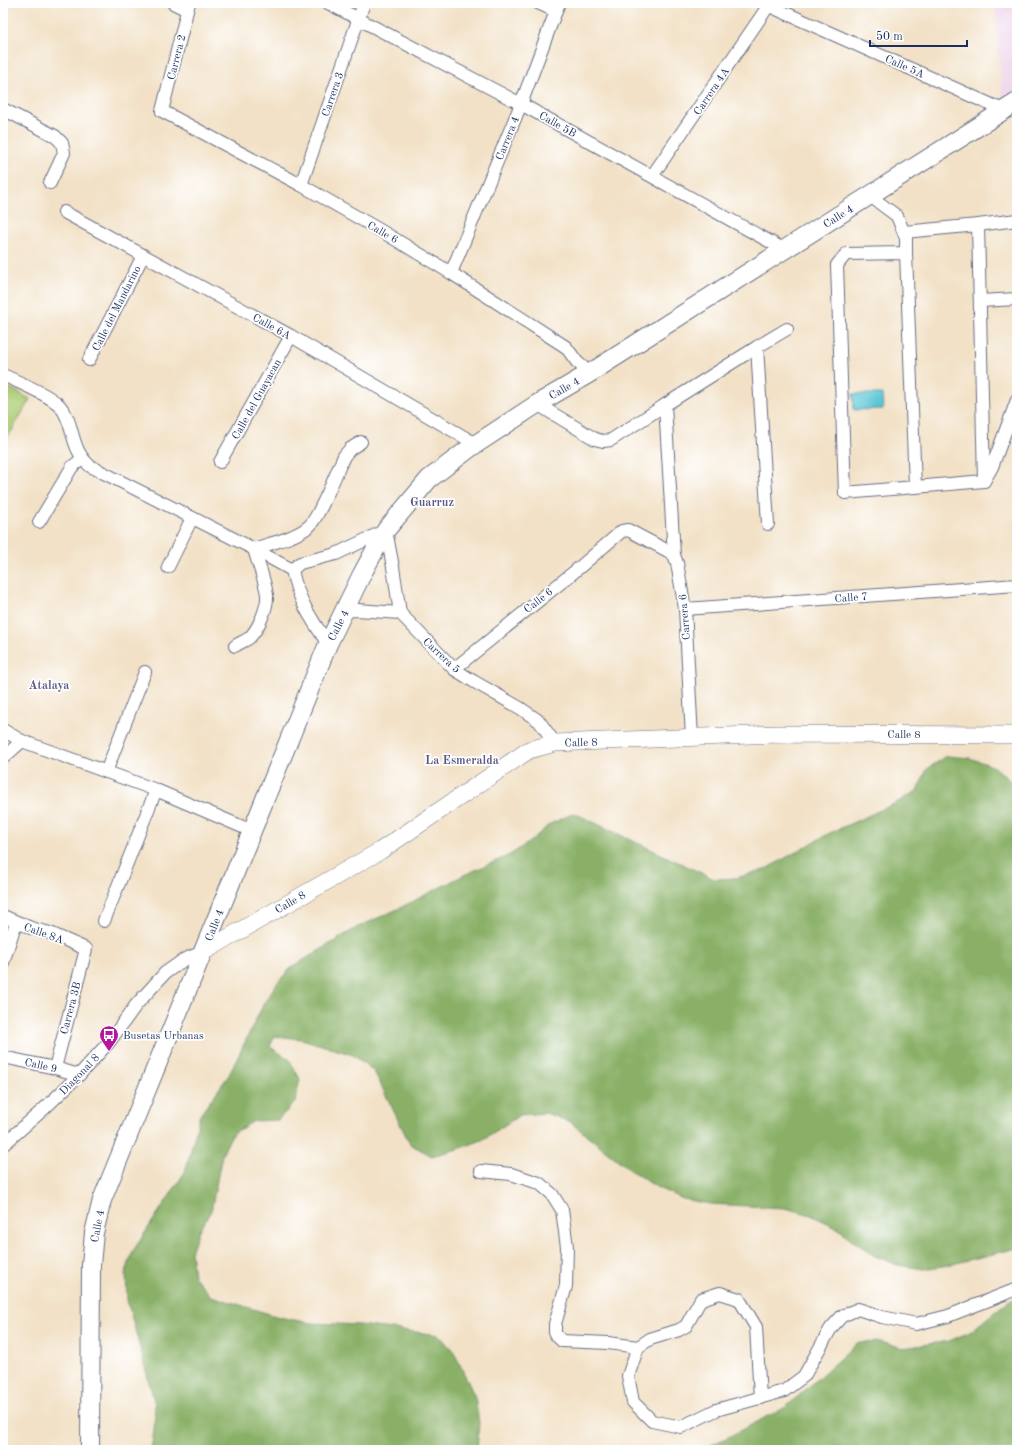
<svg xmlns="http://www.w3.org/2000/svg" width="1020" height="1453" font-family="'Old Standard TT',serif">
	<rect width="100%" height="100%" fill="#fff"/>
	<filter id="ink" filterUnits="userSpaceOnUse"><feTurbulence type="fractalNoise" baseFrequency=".025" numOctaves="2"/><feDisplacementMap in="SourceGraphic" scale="8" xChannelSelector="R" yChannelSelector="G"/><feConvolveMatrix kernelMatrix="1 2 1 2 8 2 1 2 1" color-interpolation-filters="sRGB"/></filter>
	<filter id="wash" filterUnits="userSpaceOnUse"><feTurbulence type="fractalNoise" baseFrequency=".012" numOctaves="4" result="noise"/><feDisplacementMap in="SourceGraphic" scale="16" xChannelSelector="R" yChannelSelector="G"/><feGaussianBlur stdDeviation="0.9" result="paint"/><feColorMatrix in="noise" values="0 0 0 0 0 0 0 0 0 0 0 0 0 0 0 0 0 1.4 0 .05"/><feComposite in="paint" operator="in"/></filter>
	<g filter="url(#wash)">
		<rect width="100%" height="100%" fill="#f2e1c6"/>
		<!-- built -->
		<path fill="#edd0e8" d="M995,3H1017V102L1003,110Z"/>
		<!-- green -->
		<path fill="#accc74" stroke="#647e69" d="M3,384L30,399L3,446Z"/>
		<!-- forest -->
		<g fill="#89b066" stroke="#527062">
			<path d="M947,756L970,758L995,767L1017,787V1248L949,1265L923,1269L898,1265L875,1256L856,1243L836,1227L811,1215L785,1208L710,1204L683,1199L658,1188L633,1172L570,1122L546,1113L520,1115L482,1140L458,1149L432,1156L410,1144L374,1071L353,1055L302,1039L274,1036L270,1047L289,1059L300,1079L295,1102L278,1120L254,1121L232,1134L222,1155L211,1211L199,1230L191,1252L194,1276L211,1296L279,1317L310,1323L360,1325L439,1335L454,1352L475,1397L479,1423L477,1450H151L154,1431L155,1404L127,1300L126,1272L133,1251L185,1172L200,1115L229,1075L264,1003L277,983L292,967L356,928L400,908L464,875L510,855L532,840L550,824L574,813L714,879L736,878L764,870L830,833L896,803L917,791L927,769Z"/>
			<path d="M1017,1299V1450H699L722,1440L786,1407L857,1343L880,1342L903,1348L949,1341L970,1332L1008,1301Z"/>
		</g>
		<!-- water -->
		<path fill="#5bc6d5" stroke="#3b7a9a" d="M853,394H882L883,409L854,410Z"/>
	</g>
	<g filter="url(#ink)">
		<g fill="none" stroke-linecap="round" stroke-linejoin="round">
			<!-- minor casing -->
			<g stroke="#666d82" stroke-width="14">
				<g id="minor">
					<path d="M173,3L187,10"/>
					<path d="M189,3L162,111L301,185L378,229L451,273L566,347L577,362L590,373"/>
					<path d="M328,3L521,104L785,250"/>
					<path d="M538,3L556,11"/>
					<path d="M763,3L1003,110"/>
					<path d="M3,109L55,136L62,143L64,153L50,183"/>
					<path d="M652,176L769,5"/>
					<path d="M301,185L364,3"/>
					<path d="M870,196L897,216L906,238V253L915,487L845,493L837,265L846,254L906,253"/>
					<path d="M64,212L291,336L476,444"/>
					<path d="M978,225L1017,220"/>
					<path d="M904,232L978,225L984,481L915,487"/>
					<path d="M451,273L521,104L559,3"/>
					<path d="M980,301L1017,299"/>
					<path d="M757,347L787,329"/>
					<path d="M89,360L143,256"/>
					<path d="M3,375C18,382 50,395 60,406C75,423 69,448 90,466L254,549L292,570C298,600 312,620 328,644"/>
					<path d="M537,404L595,439L603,441L611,440L665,405"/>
					<path d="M220,462L291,336"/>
					<path d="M984,481L992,467L1017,400"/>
					<path d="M39,522L72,467L82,459"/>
					<path d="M674,555L665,405L757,347L768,524"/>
					<path d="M168,567L192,518"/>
					<path d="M292,570L300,563L336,554L386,530L393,567L400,613L454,669L473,681L520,708L539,721L555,743"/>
					<path d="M685,609L1017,585"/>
					<path d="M345,611L357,610L400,613"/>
					<path d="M235,646C239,643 245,641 249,638C258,630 268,607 267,595C265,580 258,564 254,549C271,543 295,538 308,527C318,520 338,469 344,456L350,449L361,442"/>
					<path d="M454,669L574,572L622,531L628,530L668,551L674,555L677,563L685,609L692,738"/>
					<path d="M3,730L22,741L156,790L252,831"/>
					<path d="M3,758L22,741"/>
					<path d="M106,772L145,672"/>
					<path d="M3,916L31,928L50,933L86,949L55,1068"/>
					<path d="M104,921L156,790"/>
					<path d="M3,963L16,922"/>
					<path d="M3,1057L55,1068L79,1075"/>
					<path d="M3,1145L46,1107L79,1075L110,1041L136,1005L165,973L185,959L203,952"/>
					<path d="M481,1171L511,1174L539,1183L552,1194L562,1210L567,1247L566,1286L555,1324V1334L562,1341L608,1343L638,1347L628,1376L633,1402L652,1421L681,1427L716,1410L784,1391L804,1376L831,1328L842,1316L858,1309L882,1317L916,1324L948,1316L1017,1289"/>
					<path d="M638,1347L650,1339L679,1330L686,1326L701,1299L720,1293L739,1299L756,1327L760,1398"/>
				</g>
			</g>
			<!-- secondary casing -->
			<g stroke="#666d82" stroke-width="18">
				<path id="secondary" d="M203,952L380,851L529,750L555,743L777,734L1017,735"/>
			</g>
			<!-- primary casing -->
			<g stroke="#666d82" stroke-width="20">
				<path id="primary" d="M90,1450L91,1265L94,1233L102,1200L328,644L362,574L386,530L429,479L470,448L537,404L590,373L1017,102"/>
			</g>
			<!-- minor -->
			<use href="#minor" stroke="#fff" stroke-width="12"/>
			<!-- secondary -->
			<use href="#secondary" stroke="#fff" stroke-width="17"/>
			<!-- primary -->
			<use href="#primary" stroke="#fff" stroke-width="18"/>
		</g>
	</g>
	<!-- icons -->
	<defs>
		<g id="bus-pin" transform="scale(1)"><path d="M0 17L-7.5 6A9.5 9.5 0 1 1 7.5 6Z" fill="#b5179e" stroke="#fff"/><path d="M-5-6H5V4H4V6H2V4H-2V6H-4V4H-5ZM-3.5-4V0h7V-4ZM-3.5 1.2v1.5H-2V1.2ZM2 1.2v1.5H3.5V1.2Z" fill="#fff"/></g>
	</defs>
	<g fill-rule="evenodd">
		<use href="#bus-pin" x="109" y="1035"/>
	</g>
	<g text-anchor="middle" stroke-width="3.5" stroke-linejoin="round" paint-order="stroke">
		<!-- street labels -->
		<g font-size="11" fill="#1b2f5e" stroke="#fff">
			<text transform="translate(176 57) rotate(-76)" y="4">Carrera 2</text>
			<text transform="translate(905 66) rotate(24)" y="4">Calle 5A</text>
			<text transform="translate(711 91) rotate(-56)" y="4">Carrera 4A</text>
			<text transform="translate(332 94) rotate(-71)" y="4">Carrera 3</text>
			<text transform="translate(558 124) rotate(29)" y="4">Calle 5B</text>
			<text transform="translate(507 138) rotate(-68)" y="4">Carrera 4</text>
			<text transform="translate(838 216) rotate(-32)" y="4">Calle 4</text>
			<text transform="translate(383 232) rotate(30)" y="4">Calle 6</text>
			<text transform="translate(116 308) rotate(-63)" y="4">Calle del Mandarino</text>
			<text transform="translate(272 326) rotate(29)" y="4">Calle 6A</text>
			<text transform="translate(564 388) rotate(-30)" y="4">Calle 4</text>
			<text transform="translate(256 399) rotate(-61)" y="4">Calle del Guayacan</text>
			<text transform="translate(851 597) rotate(-4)" y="4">Calle 7</text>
			<text transform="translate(538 600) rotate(-38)" y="4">Calle 6</text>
			<text transform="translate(684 617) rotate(-95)" y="4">Carrera 6</text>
			<text transform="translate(338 625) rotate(-63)" y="4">Calle 4</text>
			<text transform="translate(442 655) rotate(43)" y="4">Carrera 5</text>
			<text x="904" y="738">Calle 8</text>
			<text transform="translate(581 742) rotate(-2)" y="4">Calle 8</text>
			<text transform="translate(290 902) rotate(-30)" y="4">Calle 8</text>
			<text transform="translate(214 925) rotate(-68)" y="4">Calle 4</text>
			<text transform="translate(44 933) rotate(20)" y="4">Calle 8A</text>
			<text transform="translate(70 1008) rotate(-75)" y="4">Carrera 3B</text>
			<text transform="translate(41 1065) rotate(13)" y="4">Calle 9</text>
			<text transform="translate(79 1074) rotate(-46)" y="4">Diagonal 8</text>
			<text transform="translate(97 1226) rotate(-79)" y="4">Calle 4</text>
		</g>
		<!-- poi labels -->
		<g font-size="11" fill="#1b2f5e" stroke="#fff" text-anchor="start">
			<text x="123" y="1039">Busetas Urbanas</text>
		</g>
		<!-- neighbourhood labels -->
		<g font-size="12" font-weight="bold" fill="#5b5a86" stroke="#fff">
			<text x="432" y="506">Guarruz</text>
			<text x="49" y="689">Atalaya</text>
			<text x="462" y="764">La Esmeralda</text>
		</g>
	</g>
	<!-- margin -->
	<rect width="1020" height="1453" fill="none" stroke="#fff" stroke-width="16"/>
	<!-- scale -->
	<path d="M870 40v6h97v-6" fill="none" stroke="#1b2f5e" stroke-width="2"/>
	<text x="876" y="40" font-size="12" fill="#1b2f5e" stroke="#ffffff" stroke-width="3" paint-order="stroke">50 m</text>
</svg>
